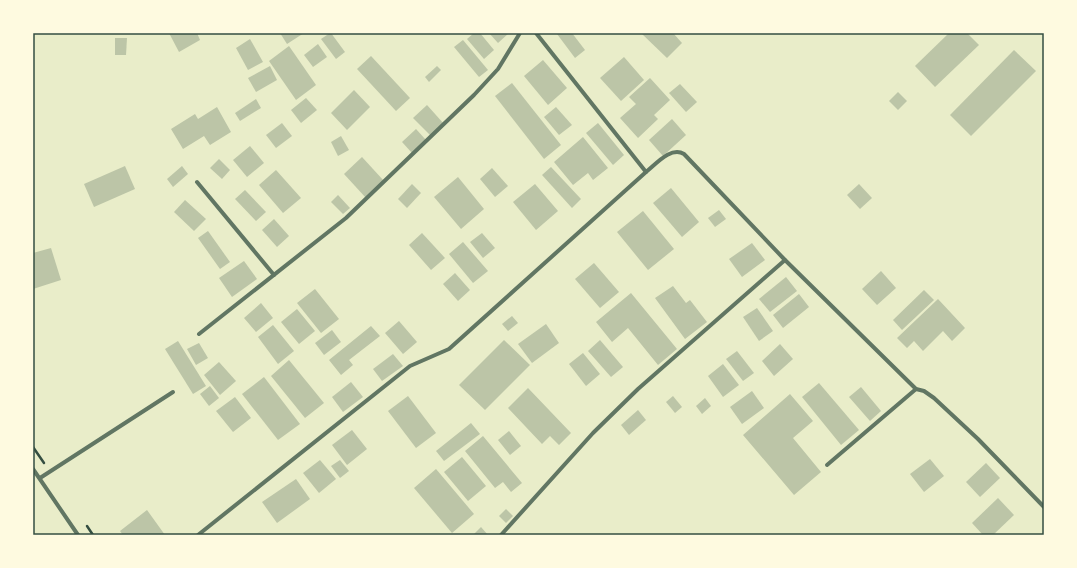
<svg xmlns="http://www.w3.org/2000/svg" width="1077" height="568" font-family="'Alegreya Sans',sans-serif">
	<rect width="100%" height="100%" fill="#e9edc9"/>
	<!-- building -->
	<g fill="#bcc5a7">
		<path d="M169,33H197L200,40L179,52Z"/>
		<path d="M280,33H304L287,44Z"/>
		<path d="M330,33H331L345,52L336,59L321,39Z"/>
		<path d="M474,33H480L494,50L484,59L467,39Z"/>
		<path d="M489,33H509L498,43Z"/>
		<path d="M558,33H572L585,50L575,58L557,34Z"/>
		<path d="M641,33H673L682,43L667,58Z"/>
		<path d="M949,33H967L979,45L935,87L915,66Z"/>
		<path d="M115,38H127L126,55H115Z"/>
		<path d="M250,39L263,62L248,70L236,48Z"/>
		<path d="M463,40L488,70L479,77L454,47Z"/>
		<path d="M318,44L327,57L313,67L304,55Z"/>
		<path d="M289,46L316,85L296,100L269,61Z"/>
		<path d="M1014,50L1036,71L971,136L950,115Z"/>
		<path d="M371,56L410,98L396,111L357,69Z"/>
		<path d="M624,57L644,80L621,101L600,78Z"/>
		<path d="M543,60L567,88L548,105L524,76Z"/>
		<path d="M270,66L277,80L256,92L248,78Z"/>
		<path d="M437,66L441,70L429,82L425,77Z"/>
		<path d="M650,78L670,100L654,115L658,119L638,138L620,118L636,104L629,97Z"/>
		<path d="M512,83L561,145L544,159L495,96Z"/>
		<path d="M680,84L697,102L686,112L669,93Z"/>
		<path d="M354,90L370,107L347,130L331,113Z"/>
		<path d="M898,92L907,101L898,110L889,101Z"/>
		<path d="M306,98L317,110L301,123L291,110Z"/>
		<path d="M256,99L261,108L240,121L235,113Z"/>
		<path d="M427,105L444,124L431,136L413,118Z"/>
		<path d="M217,107L231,132L210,145L204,136L183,149L171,129L195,114L198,119Z"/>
		<path d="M556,107L572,125L559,135L544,117Z"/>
		<path d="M672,119L686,135L663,156L649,140Z"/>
		<path d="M282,123L292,136L276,148L266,135Z"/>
		<path d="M598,123L624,155L613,165L586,133Z"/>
		<path d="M416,129L426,140L412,153L402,142Z"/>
		<path d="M341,136L349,150L338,156L331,142Z"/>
		<path d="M583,137L608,168L593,180L588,173L573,185L554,162Z"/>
		<path d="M250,146L264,163L247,177L233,160Z"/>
		<path d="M362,157L384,181L366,198L344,174Z"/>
		<path d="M219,159L230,170L222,179L210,168Z"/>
		<path d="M125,166L135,189L94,207L84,184Z"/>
		<path d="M182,166L188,174L173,187L167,179Z"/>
		<path d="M551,167L581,199L572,208L542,175Z"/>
		<path d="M492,168L508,186L495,197L480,179Z"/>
		<path d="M276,170L301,198L283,213L259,185Z"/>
		<path d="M458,177L484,209L461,229L434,197Z"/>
		<path d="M412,184L421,193L407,208L398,199Z"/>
		<path d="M535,184L558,211L536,230L513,202Z"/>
		<path d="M859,184L872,198L860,209L847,195Z"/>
		<path d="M671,188L699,222L682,237L653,203Z"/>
		<path d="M245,190L266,212L256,221L235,199Z"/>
		<path d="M338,195L350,208L343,214L331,202Z"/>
		<path d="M185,200L206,219L194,231L174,212Z"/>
		<path d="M719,210L726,219L715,227L708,218Z"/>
		<path d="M643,211L674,249L648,270L617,232Z"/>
		<path d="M274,219L289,236L277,247L262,230Z"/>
		<path d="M208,231L230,262L220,269L198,238Z"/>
		<path d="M422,233L445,258L431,270L409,245Z"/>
		<path d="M482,233L495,248L483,258L470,242Z"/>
		<path d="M463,242L488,271L473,283L449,254Z"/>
		<path d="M752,243L765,260L742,277L729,259Z"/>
		<path d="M51,248L61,280L33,289V253Z"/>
		<path d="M244,261L257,279L232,297L219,278Z"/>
		<path d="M594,263L619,292L600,308L575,279Z"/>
		<path d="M881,271L896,288L877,305L862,289Z"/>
		<path d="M455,273L470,290L458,301L443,284Z"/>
		<path d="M786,277L797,291L770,312L759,299Z"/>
		<path d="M673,286L686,303L690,300L707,322L685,339L655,298Z"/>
		<path d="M315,289L339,319L321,333L297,303Z"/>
		<path d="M924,290L934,300L902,330L893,320Z"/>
		<path d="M631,293L677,349L658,365L628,328L612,342L596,322Z"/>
		<path d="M799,294L809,307L783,328L773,315Z"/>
		<path d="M938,299L965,328L952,341L943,331L923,351L914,341L907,348L897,338Z"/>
		<path d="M261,303L273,318L256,332L244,318Z"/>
		<path d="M757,308L773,331L759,341L743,317Z"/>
		<path d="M297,309L315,331L299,344L281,322Z"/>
		<path d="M512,316L518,323L508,331L502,324Z"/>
		<path d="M399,321L417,342L403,354L385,333Z"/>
		<path d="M546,324L559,343L532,363L518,344Z"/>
		<path d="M273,325L294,351L278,364L258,337Z"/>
		<path d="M371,326L380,336L349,360L353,365L341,375L329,360Z"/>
		<path d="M332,330L341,342L324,355L315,343Z"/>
		<path d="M504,340L530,365L485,410L459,385Z"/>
		<path d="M600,340L623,367L611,377L588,351Z"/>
		<path d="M178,341L206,386L193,394L165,349Z"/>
		<path d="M199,343L208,358L196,365L187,349Z"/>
		<path d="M780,344L793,359L774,376L762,361Z"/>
		<path d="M737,351L754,373L743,381L726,359Z"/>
		<path d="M583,353L600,374L586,386L569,364Z"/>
		<path d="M393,354L403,366L382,381L373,369Z"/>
		<path d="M289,360L324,403L305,418L271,376Z"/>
		<path d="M219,362L236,381L220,395L204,375Z"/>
		<path d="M723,364L739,385L723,397L708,376Z"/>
		<path d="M264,377L300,424L278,440L242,394Z"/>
		<path d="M351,382L363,397L343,412L332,397Z"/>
		<path d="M819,383L859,430L841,445L802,397Z"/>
		<path d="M210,386L219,398L209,406L200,394Z"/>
		<path d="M861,387L881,411L870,421L849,397Z"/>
		<path d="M528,388L571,433L559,445L550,436L542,444L508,408Z"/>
		<path d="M752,391L764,408L742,424L730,407Z"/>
		<path d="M790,394L813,421L793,438L821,472L794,495L743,435Z"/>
		<path d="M408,396L436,433L416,448L388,411Z"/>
		<path d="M673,396L682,407L675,413L666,402Z"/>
		<path d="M235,397L251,418L233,432L216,411Z"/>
		<path d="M705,398L711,406L702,414L696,406Z"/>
		<path d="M638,410L646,420L629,435L621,425Z"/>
		<path d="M471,423L480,434L444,461L436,451Z"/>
		<path d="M352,430L367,449L347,465L332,445Z"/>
		<path d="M509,431L521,446L510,455L498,440Z"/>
		<path d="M483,436L522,483L511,492L503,482L495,488L465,451Z"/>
		<path d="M462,457L486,486L468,501L444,472Z"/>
		<path d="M930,459L944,476L924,492L910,474Z"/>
		<path d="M320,460L336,479L319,493L303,473Z"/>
		<path d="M340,460L349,471L340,478L331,466Z"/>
		<path d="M986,463L1000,478L980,497L966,482Z"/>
		<path d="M436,469L474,514L452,533L414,488Z"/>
		<path d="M296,479L310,499L277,523L262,502Z"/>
		<path d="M998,498L1014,515L993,535H983L972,523Z"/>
		<path d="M506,509L513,516L506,523L499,516Z"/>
		<path d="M147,510L165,535H123L120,531Z"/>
		<path d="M481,527L488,535H473Z"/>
	</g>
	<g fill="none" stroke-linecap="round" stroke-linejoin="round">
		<!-- path -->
		<g stroke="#344e41" stroke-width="2.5">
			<path d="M33,447L44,463"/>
			<path d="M87,526L93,535"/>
		</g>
		<!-- minor -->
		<g stroke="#617663" stroke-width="4">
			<path d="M536,33L646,172C656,164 671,146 684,154L785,260L916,389L924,391L934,398L978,439L1044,507"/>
			<path d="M197,182L274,275"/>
			<path d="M199,334L346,218L474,95L498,69L520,33"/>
			<path d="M827,465L916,389"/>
			<path d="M33,469L78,535"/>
			<path d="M40,478L173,392"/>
			<path d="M198,535L410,366L449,349L646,172"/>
			<path d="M501,535L593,433L638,389L785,260"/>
		</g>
	</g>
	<!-- border -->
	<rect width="1077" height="568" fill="none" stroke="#fefae0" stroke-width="68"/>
	<rect x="34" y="34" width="1009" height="500" fill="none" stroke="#344e41" stroke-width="1.5"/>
</svg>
